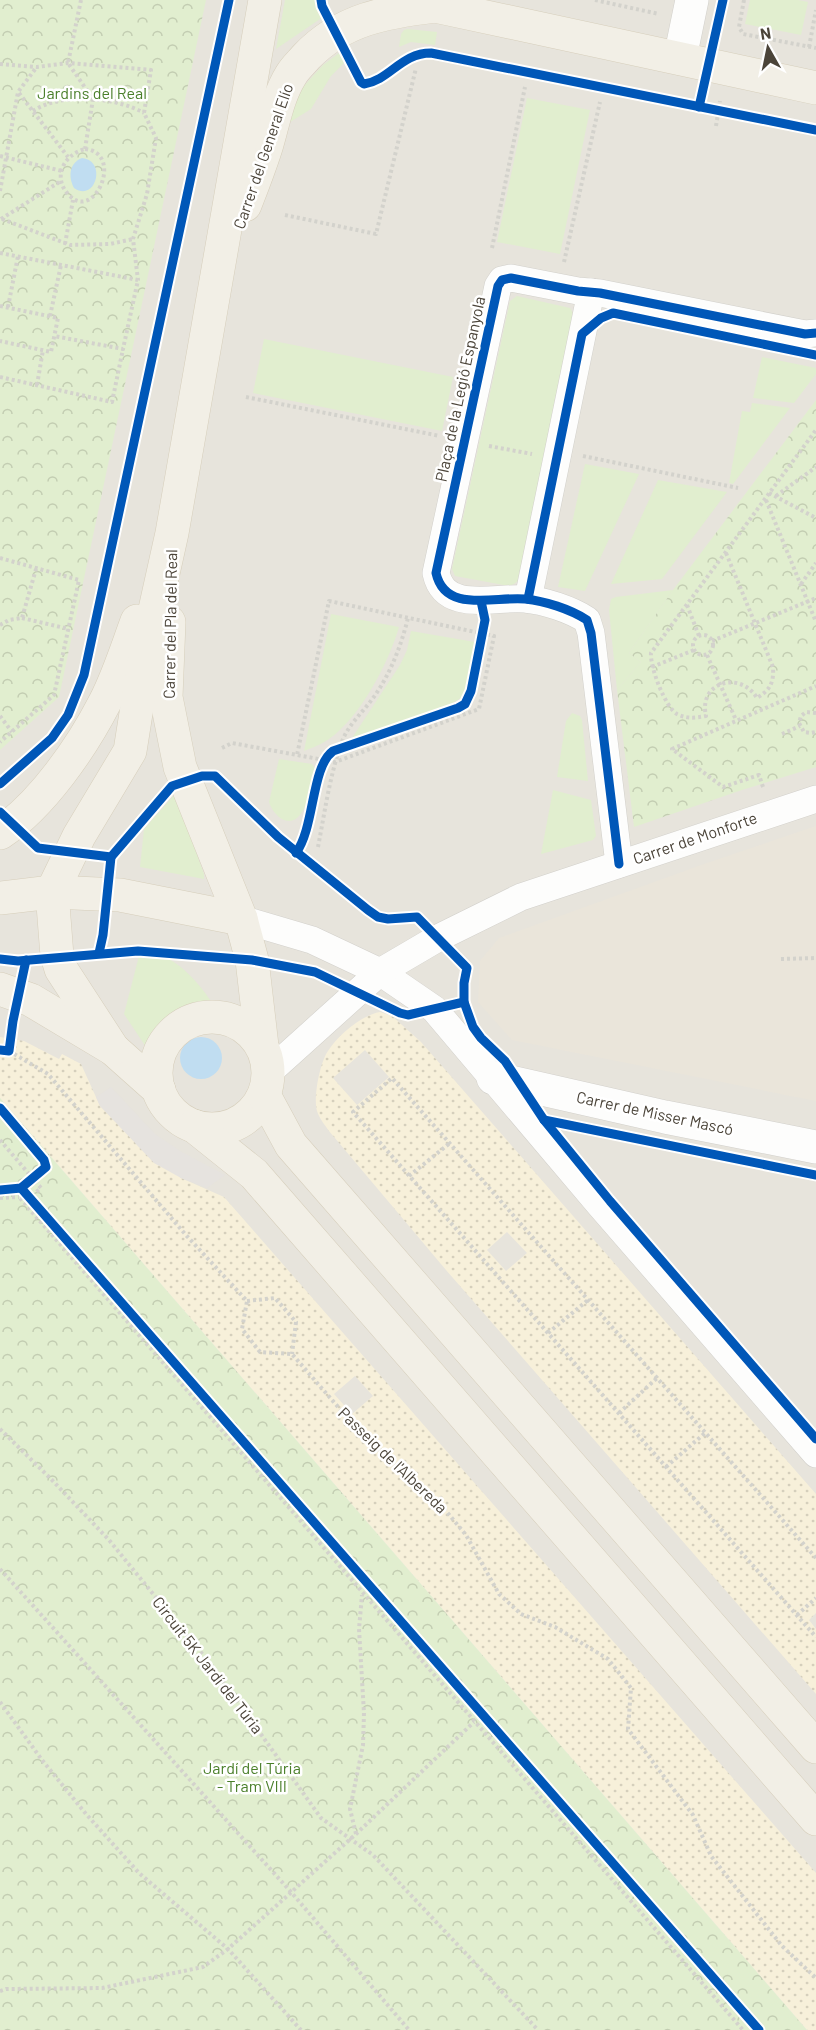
<svg xmlns="http://www.w3.org/2000/svg" width="816" height="2030" font-family="Barlow,sans-serif">
	<defs>
		<pattern id="sand-dots" width="8" height="8" patternUnits="userSpaceOnUse" patternTransform="scale(1.5)"><rect width="8" height="8" fill="#f7f0da"/><path d="M2 2h.1M6 6h.1" fill="none" stroke="#d5cfbc" stroke-width="1.8" stroke-linecap="round"/></pattern>
		<pattern id="park-crowns" width="20" height="18" patternUnits="userSpaceOnUse" patternTransform="scale(1.5)"><rect width="20" height="18" fill="#e1eecf"/><path d="M2 6a3 3 0 1 1 6 0M12 15a3 3 0 1 1 6 0" fill="none" stroke="#c3cdb2"/></pattern>
	</defs>
	<rect width="100%" height="100%" fill="#f4f2ee"/>
	<!-- residential -->
	<path fill="#e7e4dc" d="M0,0H816V2030H807L0,1098Z"/>
	<!-- education -->
	<path fill="#eae5da" d="M816,826V1101L512,1040L478,1002L480,961L499,938L704,864Z"/>
	<!-- green -->
	<g fill="#e1eecf">
		<path d="M285,0H316L323,17L276,49Z"/>
		<path d="M750,0H798L808,2L801,35L745,24Z"/>
		<path d="M408,29L437,32L435,45L411,42L399,47L401,34L404,30Z"/>
		<path d="M339,53L344,63L331,76L311,109L287,124L302,88L323,65Z"/>
		<path d="M527,98L590,110L560,254L497,242Z"/>
		<path d="M517,296L570,308L574,315L519,580L514,584L509,586L455,576L452,569L510,301Z"/>
		<path d="M264,339L453,377L442,431L253,393Z"/>
		<path d="M762,357L816,368V374L794,403L753,398Z"/>
		<path d="M752,403L790,408L733,484L729,483L742,411L750,412Z"/>
		<path d="M585,464L639,474L585,591L558,587Z"/>
		<path d="M658,480L727,492L662,579L611,584Z"/>
		<path d="M673,590L629,653L641,662L617,690L609,610L611,599L616,597Z"/>
		<path d="M331,614L399,627C389,662 360,718 329,739C322,744 312,748 304,751Z"/>
		<path d="M411,631L475,642L464,696L446,707L352,738L400,665L407,650Z"/>
		<path d="M572,713L580,716L582,720L588,781L557,777L566,721Z"/>
		<path d="M279,759L312,764L315,768C312,781 307,828 284,820C277,817 271,809 269,802Z"/>
		<path d="M553,790L591,800L596,836L593,840L541,854Z"/>
		<path d="M175,794L204,874V879L140,867L144,829Z"/>
		<path d="M139,956C147,956 156,955 163,957C181,962 203,988 212,1003L211,1004C193,996 165,1014 154,1029C151,1034 149,1041 146,1047L124,1014Z"/>
	</g>
	<!-- sand -->
	<g fill="url(#sand-dots)" fill-rule="evenodd">
		<path d="M380,1012L392,1016L421,1042L816,1494V1613L809,1620L816,1629V1694L446,1270L329,1131C325,1125 319,1118 317,1111C313,1098 320,1062 328,1051C338,1035 362,1015 380,1012ZM365,1050L389,1077L357,1105L333,1078ZM507,1232L527,1253L506,1271L487,1250Z"/>
		<path d="M0,1037L24,1041L59,1059L62,1054L81,1064L100,1106L181,1178L224,1197L816,1873V2030H807L0,1098ZM355,1376L373,1396L352,1414L334,1394Z"/>
	</g>
	<!-- park -->
	<g fill="url(#park-crowns)">
		<path d="M0,0H206L59,697L0,750Z"/>
		<path d="M816,400V767L742,790L634,827L617,690L641,662L629,653L673,590Z"/>
		<path d="M0,1098L807,2030H0Z"/>
	</g>
	<!-- parking -->
	<path fill="#e6e3df" d="M111,1087L155,1134L180,1151L225,1175L207,1188L181,1178L154,1163L100,1106L96,1097Z"/>
	<!-- water -->
	<g fill="#c0ddf1">
		<path d="M82,158C107,160 96,203 74,188C68,177 69,163 82,158Z"/>
		<circle cx="201" cy="1058" r="21"/>
	</g>
	<g fill="none" stroke-linecap="round" stroke-linejoin="round">
		<!-- minor casing -->
		<g stroke="#d2d0cb" stroke-width="28">
			<g id="minor">
				<path d="M528,599L591,292"/>
				<path d="M619,864L591,633L587,620C570,609 545,601 525,599C495,596 445,614 436,573L498,286L502,280L511,278L578,291L600,293L805,334L816,333"/>
				<path d="M241,919L312,940L380,972L434,1009L599,1204L816,1454"/>
				<path d="M269,1072L380,972L438,938L521,897L816,799"/>
			</g>
		</g>
		<!-- tertiary casing -->
		<g stroke="#d2d0cb" stroke-width="34">
			<g id="tertiary">
				<path d="M680,58L692,0"/>
				<path d="M493,1078L665,1117L816,1147"/>
			</g>
		</g>
		<!-- primary casing -->
		<g stroke="#d6cebb" stroke-width="34">
			<g id="primary">
				<path d="M421,0L435,6L816,88"/>
				<path d="M245,205C253,184 261,164 267,144C274,120 278,96 291,75C295,68 301,63 306,57C342,19 386,12 435,6"/>
				<path d="M169,622L166,697L180,767L241,919L252,960L262,1046"/>
				<path d="M0,833C42,805 82,747 105,702C118,677 127,648 137,621"/>
				<path d="M0,898L52,892L120,895L241,919"/>
				<path d="M0,989L31,1000L113,1049L159,1090"/>
				<circle cx="212" cy="1073" r="56"/>
				<path d="M113,1049L61,969L57,956L52,892L79,836L130,751L146,650L172,533L265,0"/>
				<path d="M264,1095L291,1145L816,1747"/>
				<path d="M194,1126L254,1174L816,1819"/>
			</g>
		</g>
		<!-- path -->
		<g stroke="#d3d2cc" stroke-width="4" stroke-dasharray="3 3" stroke-linecap="butt">
			<path d="M81,0L68,63L93,99L85,149"/>
			<path d="M595,0L659,14"/>
			<path d="M744,0L739,27L743,34L816,48"/>
			<path d="M809,47L816,10"/>
			<path d="M0,64L37,67L68,63L151,70L144,113L156,138L147,194L133,239L138,280"/>
			<path d="M19,93L68,157"/>
			<path d="M33,111C61,92 116,97 144,113"/>
			<path d="M716,126L720,101"/>
			<path d="M85,149C125,153 94,223 69,195C52,178 63,155 85,149Z"/>
			<path d="M0,156L62,171"/>
			<path d="M0,191L18,92L36,68"/>
			<path d="M285,215L376,234L416,68"/>
			<path d="M1,219L61,181"/>
			<path d="M2,219L70,245L110,244L133,239"/>
			<path d="M65,244L73,200"/>
			<path d="M492,248L525,87"/>
			<path d="M0,253L138,280L123,349L54,336"/>
			<path d="M564,262L600,102"/>
			<path d="M0,306L58,318L51,352L0,341"/>
			<path d="M8,307L18,256"/>
			<path d="M50,316L61,265"/>
			<path d="M0,377L112,402L123,349"/>
			<path d="M37,385L43,350"/>
			<path d="M246,397L440,436"/>
			<path d="M489,446L532,454"/>
			<path d="M583,456L738,488"/>
			<path d="M769,493L816,518"/>
			<path d="M776,496L816,467"/>
			<path d="M766,500L816,622"/>
			<path d="M726,553L773,667C774,683 770,690 757,698C740,670 698,682 706,716C695,718 687,719 677,714C665,707 650,667 651,653L816,430"/>
			<path d="M0,558L79,580L54,695L0,742"/>
			<path d="M801,584L816,563"/>
			<path d="M687,605L699,636"/>
			<path d="M22,618L69,629"/>
			<path d="M0,625L9,620L22,618L36,569"/>
			<circle cx="703" cy="645" r="10"/>
			<path d="M712,641L816,598"/>
			<path d="M707,655L736,720"/>
			<path d="M652,667L694,650"/>
			<path d="M816,713L806,712L801,716L799,723L804,732L811,733L816,732"/>
			<path d="M0,716L12,732"/>
			<path d="M782,734L800,726"/>
			<path d="M222,748L232,743L335,762L479,709L494,636L329,601L297,755"/>
			<path d="M763,787L759,775L723,787L672,749L816,686"/>
			<path d="M318,847C325,811 330,773 343,739C350,723 363,712 373,698C390,675 401,646 408,618"/>
			<path d="M781,959L816,958"/>
			<path d="M0,1050L9,1051L12,1025"/>
			<path d="M9,1051L48,1074L185,1234L247,1301L242,1329L260,1352L292,1354L359,1431L384,1456L436,1499L466,1535L499,1594L521,1614L555,1627L608,1659L631,1688L628,1729L693,1815L711,1856L782,1946L816,1978"/>
			<path d="M0,1140L41,1188L30,1197H19L743,2030"/>
			<path d="M409,1176L450,1143"/>
			<path d="M0,1198L19,1197"/>
			<path d="M247,1301L275,1298L296,1322L292,1354"/>
			<path d="M548,1333L588,1300"/>
			<path d="M619,1413L657,1378"/>
			<path d="M0,1429L51,1479L109,1540L212,1666L321,1818L373,1855L538,2030"/>
			<path d="M666,1467L705,1433"/>
			<path d="M816,1558L392,1078L353,1112L816,1637"/>
			<path d="M0,1569L291,1892L409,2030"/>
			<path d="M797,1615L816,1598"/>
			<path d="M0,1702L42,1760L86,1814L139,1873L228,1949L301,2030"/>
			<path d="M356,1834L350,1809L363,1745L364,1713L359,1629L362,1595"/>
			<path d="M0,1991L6,1989L102,1988L203,1967L228,1949L356,1834L474,1722"/>
		</g>
		<!-- minor -->
		<use href="#minor" stroke="#fdfdfc" stroke-width="27"/>
		<!-- tertiary -->
		<use href="#tertiary" stroke="#fdfdfc" stroke-width="33"/>
		<!-- primary -->
		<use href="#primary" stroke="#f2efe6" stroke-width="33"/>
		<!-- cycleway casing -->
		<g stroke="#fff" stroke-width="13">
			<g id="cycleway">
				<path d="M321,0L322,6L361,82L364,84C390,80 401,53 431,53L816,130"/>
				<path d="M699,107L723,0"/>
				<path d="M528,599L582,334L601,318L613,313L816,355"/>
				<path d="M0,784L52,738L68,715L84,675L229,0"/>
				<path d="M0,812L38,848L111,857L172,786L202,776H215L278,837L368,910L378,917L388,919L417,917L467,968L464,983V1002L473,1027L481,1038L505,1061L544,1120L610,1201L816,1439"/>
				<path d="M296,853C315,827 311,767 333,751L458,708L465,704L471,691L485,620L481,601"/>
				<path d="M619,864L591,633L587,620C570,609 545,601 525,599C495,596 445,614 436,573L498,286L502,280L511,278L578,291L600,293L805,334L816,333"/>
				<path d="M99,953L103,935L111,857"/>
				<path d="M0,959L18,961L138,951L252,960L315,972L400,1013L408,1015L464,1002"/>
				<path d="M0,1050L9,1051L13,1021L26,960"/>
				<path d="M0,1108L44,1160L46,1167L21,1188L0,1190"/>
				<path d="M544,1120L816,1175"/>
				<path d="M21,1188L759,2030"/>
			</g>
		</g>
		<!-- cycleway -->
		<use href="#cycleway" stroke="#0057b8" stroke-width="9"/>
	</g>
	<g text-anchor="middle" stroke-width="5" stroke-linejoin="round" paint-order="stroke">
		<!-- park labels -->
		<g font-size="16" fill="#4a7f2a" stroke="#fff">
			<text x="92" y="99">Jardins del Real</text>
			<text x="252" y="1774">Jardí del Túria<tspan x="252" dy="18">- Tram VIII</tspan></text>
		</g>
		<!-- street labels -->
		<g font-size="16" fill="#4b4439" stroke="#fff">
			<text transform="translate(263 156) rotate(-71)" y="6">Carrer del General Elío</text>
			<text transform="translate(460 389) rotate(-78)" y="6">Plaça de la Legió Espanyola</text>
			<text transform="translate(170 624) rotate(-89)" y="6">Carrer del Pla del Real</text>
			<text transform="translate(695 838) rotate(-19)" y="6">Carrer de Monforte</text>
			<text transform="translate(655 1113) rotate(12)" y="6">Carrer de Misser Mascó</text>
			<text transform="translate(393 1460) rotate(44)" y="6">Passeig de l'Albereda</text>
			<text transform="translate(208 1665) rotate(52)" y="6">Circuit 5K Jardí del Túria</text>
		</g>
	</g>
	<!-- north arrow -->
	<g transform="translate(768 48) rotate(351)" stroke="#ffffff" stroke-width="4.5" paint-order="stroke">
	<path d="M0-4.5L10 22L0 15L-10 22Z" fill="#4b4439"/>
	<text y="-9" font-size="16" font-weight="bold" text-anchor="middle" fill="#4b4439">N</text>
	</g>
</svg>
